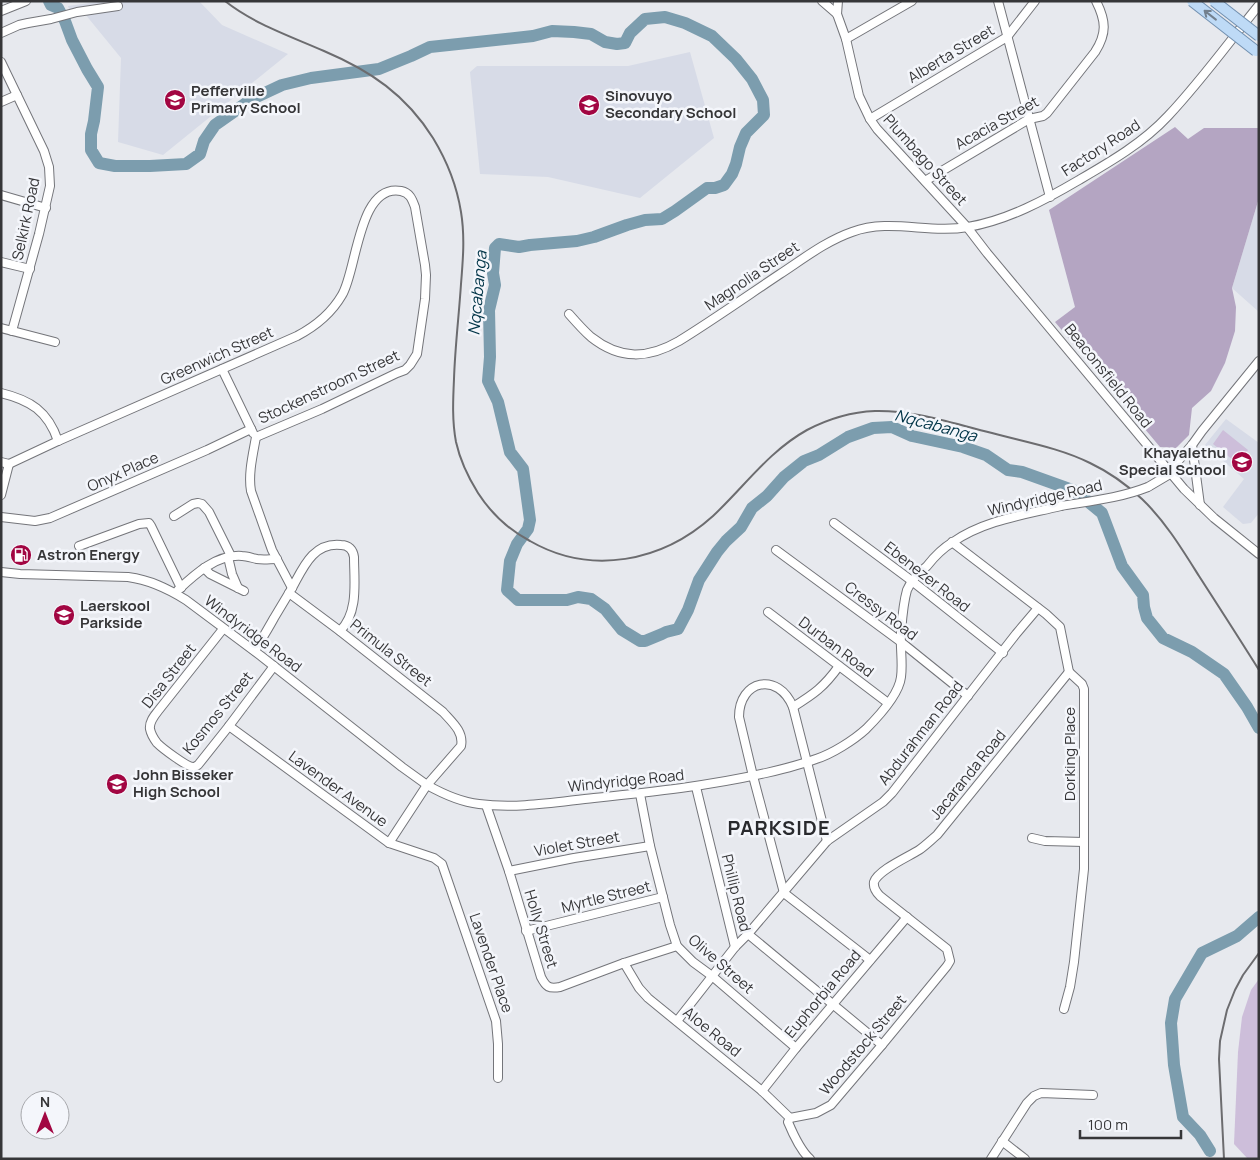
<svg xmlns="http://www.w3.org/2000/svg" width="1260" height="1160" font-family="Manrope,sans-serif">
	<rect width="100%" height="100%" fill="#e7e9ee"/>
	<!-- built -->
	<g fill="#d7dbe7">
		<path d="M104,1H199L222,25L288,54L163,155L118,142L121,58L85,14H71L68,6Z"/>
		<path d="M690,52L714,138L640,198L548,177L480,174L470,72L477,66H628Z"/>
		<path d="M1259,198V312L1232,288Z"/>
		<path d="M1226,419L1259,443V513L1251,523L1243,524L1223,507L1244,479L1205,445Z"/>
	</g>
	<!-- green -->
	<g fill="#cdbeda">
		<path d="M1223,430L1248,450L1238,464L1213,444Z"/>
		<path d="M1259,979V1159H1248L1234,1144L1238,1052L1242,1017L1251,990Z"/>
	</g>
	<!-- forest -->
	<path fill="#b4a5c2" d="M1175,127L1188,139L1204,128H1259V198L1232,288L1236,307L1235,331L1225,363L1211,391L1192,408L1189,435L1176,448L1160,447L1055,322L1075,307L1049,210Z"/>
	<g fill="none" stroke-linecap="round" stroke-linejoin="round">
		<!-- river -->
		<g stroke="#7c9dae" stroke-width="12">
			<path d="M49,1L51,5L58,8L65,21L72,40L87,69L98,87L94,121L91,134V150L99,163L115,166H150L186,164L200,154L204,141L215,125L252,99L282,85L311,78L379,69L411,56L430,47L533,36L552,31L574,32L591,34L605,42L617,44L625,43L630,33L645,19L665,17L685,23L712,36L736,59L752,79L763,100L764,115L746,133L740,147L736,164L732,174L724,185L715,188H707L675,211L662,219L645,220L627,225L594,237L577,241L530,245L519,247L499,244L495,248L493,273L495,285L489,310L490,357L488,381L498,402L510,452L523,469L530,520L528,529L517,544L510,561L507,590L518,600H567L578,597L591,599L605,609L622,630L640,641H645L662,634L666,632L678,629L688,610L699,580L717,552L726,541L741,527L752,508L767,496L784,477L804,461L819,455L848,437L873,428L892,427L912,436L963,447L986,455L1008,470L1022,472L1075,491L1102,513L1122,566L1143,595L1144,607L1147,618L1163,638L1192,652L1224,674L1247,707L1259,728"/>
			<path d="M1210,1151L1200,1135L1183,1117L1174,1065L1171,1023L1175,999L1202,953L1237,936L1259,917"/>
		</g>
		<!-- minor casing -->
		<g stroke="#74757a" stroke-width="10">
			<g id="minor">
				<path d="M822,1L837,14L846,39L859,96L870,119L877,129L967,227L987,253L1184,489L1214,518L1259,554"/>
				<path d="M998,1L1050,197"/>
				<path d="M1,11L26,1"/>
				<path d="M837,14L838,1"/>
				<path d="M1,33L19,25L28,23L51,19L77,12L118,6"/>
				<path d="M846,39L912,1"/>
				<path d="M1,62L44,151L49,167L50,186L39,234L12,331"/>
				<path d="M1,102L17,95"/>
				<path d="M870,119L1007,37L1035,1"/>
				<path d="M925,181L1029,119L1043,116L1047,113L1095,52C1107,33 1106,21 1096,1"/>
				<path d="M1,195L46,208"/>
				<path d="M1,262L30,269"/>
				<path d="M569,314C576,322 583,330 591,337C620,360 648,359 679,341C713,320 747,296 780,274C803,259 826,241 852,232C890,218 929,234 968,227C1008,220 1045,200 1079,180C1110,162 1143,143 1168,116C1201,81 1229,42 1259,5"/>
				<path d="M1,328L55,342"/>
				<path d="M222,369L253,433"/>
				<path d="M1,393C30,400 48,411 58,441"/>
				<path d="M256,437C253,454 248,474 251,491L272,550L292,588"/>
				<path d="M1192,445L1200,505"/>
				<path d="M1,462L9,464L58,441L297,336C316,326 331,314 342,295C357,271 358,183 401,191C410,193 412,199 415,207L425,265L426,275L425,299L417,354L410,365L405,370L397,373L322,409L256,437"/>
				<path d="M1148,487L1170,474L1178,461L1192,445L1202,431L1259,361"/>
				<path d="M1,495L9,464"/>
				<path d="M174,516L193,504L198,503L202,504L209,512L231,556"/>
				<path d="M1,517L35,521L50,518L207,450L251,429"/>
				<path d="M834,523L912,581L1003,653"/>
				<path d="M952,542L1046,614L1060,627L1069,672"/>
				<path d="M79,546L139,524L149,523L151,526L181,588"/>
				<path d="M776,550L901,642L968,696"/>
				<path d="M228,557L232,574L238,588"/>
				<path d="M204,568L210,574L244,591"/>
				<path d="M1,572L20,574L128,577C150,580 167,588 186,600L261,656L402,767L427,785C443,794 461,802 479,804C517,809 556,802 594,798C652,792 709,786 766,773C783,769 800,765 816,759C832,754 854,740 866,729C878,717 899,694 901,677C903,663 900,648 901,633C902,620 903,604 907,590C911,580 919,573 927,566C934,557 943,548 953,542C985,520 1024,515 1061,506"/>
				<path d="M178,590C195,574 217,554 242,556C247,556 252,558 257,559C264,560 270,559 277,559"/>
				<path d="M289,593L340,631L443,712C452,722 464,732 461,746L427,785L389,843"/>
				<path d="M768,612L888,703"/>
				<path d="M223,629L158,711C154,716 149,722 150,729C151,734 154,739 157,743C162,748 188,768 194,767C195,767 196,766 198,765L229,726L274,666"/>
				<path d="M255,651C261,640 268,629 274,618C280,608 286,598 292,588C303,568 313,542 341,545C349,545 353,550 354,557C354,581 359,612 340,631"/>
				<path d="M793,707C814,694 824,687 839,666"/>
				<path d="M229,726L389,843L434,858L442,864L496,1021L498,1044V1078"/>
				<path d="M696,787L735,947"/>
				<path d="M640,794L650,846L670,925L677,946L693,962L712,976L796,1048"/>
				<path d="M486,805L509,871L541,977C546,987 549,989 560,987L624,963L677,946"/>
				<path d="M1032,838L1045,841L1084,842"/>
				<path d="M827,841L793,707C778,671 739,680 739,717L753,776L784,893L870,960"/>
				<path d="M509,871L574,858L650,846"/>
				<path d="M526,931L663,897"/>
				<path d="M748,934L882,1045"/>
				<path d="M624,963L639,988L648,998L762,1091L790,1118"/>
				<path d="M1064,1009L1070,987L1074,962L1084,869V689L1082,684L1069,672"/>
				<path d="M677,1021L735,947L748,934L827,841L883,802L892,793L1016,634L1038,608"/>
				<path d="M762,1091L796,1048L907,917"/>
				<path d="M1002,1141L1025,1159"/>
				<path d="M810,1159C800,1150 793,1134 788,1122L790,1118L816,1113L831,1105L882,1045L947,966L950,961L947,949L880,896C876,892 873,888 874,882C878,870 908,857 919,850C925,846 931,840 937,835L1069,672"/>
				<path d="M991,1159L1027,1103L1034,1096L1041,1093L1093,1095"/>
			</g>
		</g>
		<!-- minor -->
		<use href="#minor" stroke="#fff" stroke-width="8"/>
		<!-- rail -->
		<g stroke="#6c6c6f" stroke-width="2">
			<path d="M225,1C254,24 290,36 324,51C371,71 406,95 433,138C447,161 457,187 461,212C465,236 463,260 461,284C459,315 455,347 454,379C453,400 452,421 456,442C460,460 468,477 478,493C491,513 509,530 530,541C591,576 662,562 713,516C744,487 769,451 807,430C828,419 851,412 875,411C915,410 954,424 992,433C1025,442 1060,448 1090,463C1109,472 1127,485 1142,499C1165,521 1182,549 1199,576C1219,607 1239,638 1259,670"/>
			<path d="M1224,1159L1219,1059L1220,1041L1227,1010L1235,990L1243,975L1259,953"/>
		</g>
		<!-- minor-bridge casing -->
		<g stroke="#74757a" stroke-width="10" stroke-linecap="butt">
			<path id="minor-bridge" d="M1061,506C1091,501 1120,498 1148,487"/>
		</g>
		<!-- major-bridge casing -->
		<g stroke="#7290b0" stroke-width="12" stroke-linecap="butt">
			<g id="major-bridge">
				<path d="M1192,1L1256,51"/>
				<path d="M1214,1L1259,36"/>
			</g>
		</g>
		<!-- minor-bridge -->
		<use href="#minor-bridge" stroke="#fff" stroke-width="8"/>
		<!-- major-bridge -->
		<use href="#major-bridge" stroke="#bedaf6" stroke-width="10"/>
	</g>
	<!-- one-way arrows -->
	<defs><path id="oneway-shaft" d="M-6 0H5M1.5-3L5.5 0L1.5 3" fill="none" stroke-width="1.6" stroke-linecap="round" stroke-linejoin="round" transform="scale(1.25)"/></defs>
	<use stroke="#73808e" href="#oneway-shaft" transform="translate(1210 15) rotate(-142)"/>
	<!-- icons -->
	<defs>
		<g id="school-disc" transform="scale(1.125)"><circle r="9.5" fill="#a20642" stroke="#f4f6fb"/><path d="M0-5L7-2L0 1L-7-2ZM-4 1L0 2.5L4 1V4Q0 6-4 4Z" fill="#fff"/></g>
		<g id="fuel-disc" transform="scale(1.125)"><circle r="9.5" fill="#a20642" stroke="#f4f6fb"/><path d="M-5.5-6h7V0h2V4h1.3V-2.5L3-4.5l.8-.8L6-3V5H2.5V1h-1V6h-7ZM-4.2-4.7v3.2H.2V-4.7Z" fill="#fff"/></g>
	</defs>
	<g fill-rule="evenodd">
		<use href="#school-disc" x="175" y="100"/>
		<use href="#school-disc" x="589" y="105"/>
		<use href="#school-disc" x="1242" y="462"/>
		<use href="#fuel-disc" x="21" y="555"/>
		<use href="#school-disc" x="64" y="615"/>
		<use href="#school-disc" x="117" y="784"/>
	</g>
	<g text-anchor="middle" stroke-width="5" stroke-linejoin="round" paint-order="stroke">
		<!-- street labels -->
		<g font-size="15" fill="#363638" stroke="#f4f6fb">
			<text transform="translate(951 54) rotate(-31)" y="5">Alberta Street</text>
			<text transform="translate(997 123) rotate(-29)" y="5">Acacia Street</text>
			<text transform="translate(1101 148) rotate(-33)" y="5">Factory Road</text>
			<text transform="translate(925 160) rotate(48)" y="5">Plumbago Street</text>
			<text transform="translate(26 219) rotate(-78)" y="5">Selkirk Road</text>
			<text transform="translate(752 276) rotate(-34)" y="5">Magnolia Street</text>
			<text transform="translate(217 356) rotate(-24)" y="5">Greenwich Street</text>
			<text transform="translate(1108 376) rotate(51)" y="5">Beaconsfield Road</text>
			<text transform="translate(329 387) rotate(-25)" y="5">Stockenstroom Street</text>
			<text transform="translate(123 472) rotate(-24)" y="5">Onyx Place</text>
			<text transform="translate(1045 498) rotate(-13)" y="5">Windyridge Road</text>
			<text transform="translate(927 577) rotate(38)" y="5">Ebenezer Road</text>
			<text transform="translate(881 611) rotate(37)" y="5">Cressy Road</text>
			<text transform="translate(253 634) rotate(37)" y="5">Windyridge Road</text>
			<text transform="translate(836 647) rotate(37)" y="5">Durban Road</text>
			<text transform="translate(391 653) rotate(38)" y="5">Primula Street</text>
			<text transform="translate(169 676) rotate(-52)" y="5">Disa Street</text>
			<text transform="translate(218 713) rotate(-51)" y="5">Kosmos Street</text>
			<text transform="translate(921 733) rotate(-52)" y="5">Abdurahman Road</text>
			<text transform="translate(1070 754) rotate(-90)" y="5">Dorking Place</text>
			<text transform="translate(968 775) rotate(-51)" y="5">Jacaranda Road</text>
			<text transform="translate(626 781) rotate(-6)" y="5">Windyridge Road</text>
			<text transform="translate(338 789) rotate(36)" y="5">Lavender Avenue</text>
			<text transform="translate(577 844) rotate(-10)" y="5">Violet Street</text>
			<text transform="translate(736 893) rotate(76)" y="5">Phillip Road</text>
			<text transform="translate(606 897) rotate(-14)" y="5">Myrtle Street</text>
			<text transform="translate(541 929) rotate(73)" y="5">Holly Street</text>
			<text transform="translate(491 963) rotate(71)" y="5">Lavender Place</text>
			<text transform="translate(721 964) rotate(41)" y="5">Olive Street</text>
			<text transform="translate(823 994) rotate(-50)" y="5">Euphorbia Road</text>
			<text transform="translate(712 1032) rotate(39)" y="5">Aloe Road</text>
			<text transform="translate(863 1045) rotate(-50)" y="5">Woodstock Street</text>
		</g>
		<!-- poi labels -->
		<g font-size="15" font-weight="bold" fill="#363638" stroke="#f4f6fb" text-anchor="start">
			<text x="191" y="96">Pefferville<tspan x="191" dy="17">Primary School</tspan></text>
			<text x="605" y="101">Sinovuyo<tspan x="605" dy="17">Secondary School</tspan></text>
			<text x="1226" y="458" text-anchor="end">Khayalethu<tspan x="1226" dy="17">Special School</tspan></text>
			<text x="37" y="560">Astron Energy</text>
			<text x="80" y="611">Laerskool<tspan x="80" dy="17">Parkside</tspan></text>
			<text x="133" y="780">John Bisseker<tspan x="133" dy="17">High School</tspan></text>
		</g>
		<!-- water labels -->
		<g font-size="16" font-style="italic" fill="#013447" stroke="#f4f6fb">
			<text transform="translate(477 293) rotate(-85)" y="6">Nqcabanga</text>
			<text transform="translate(936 425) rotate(15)" y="6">Nqcabanga</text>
		</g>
		<!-- district labels -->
		<g font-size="20" font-weight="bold" letter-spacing="1" fill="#292a2e" stroke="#f4f6fb">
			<text x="779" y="835">PARKSIDE</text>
		</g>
	</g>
	<!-- border -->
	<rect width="1260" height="1160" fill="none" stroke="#363638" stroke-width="5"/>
	<!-- north arrow -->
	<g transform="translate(45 1115)"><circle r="24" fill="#f4f6fb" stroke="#a8a9ad"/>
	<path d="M0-4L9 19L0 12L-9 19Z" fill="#a20642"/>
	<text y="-8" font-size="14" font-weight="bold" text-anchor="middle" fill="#363638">N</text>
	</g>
	<!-- scale -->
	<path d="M1080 1130v8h101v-8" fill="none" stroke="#363638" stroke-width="2.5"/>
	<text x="1088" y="1130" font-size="15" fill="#363638" stroke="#f4f6fb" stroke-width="4" paint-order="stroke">100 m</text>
</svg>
